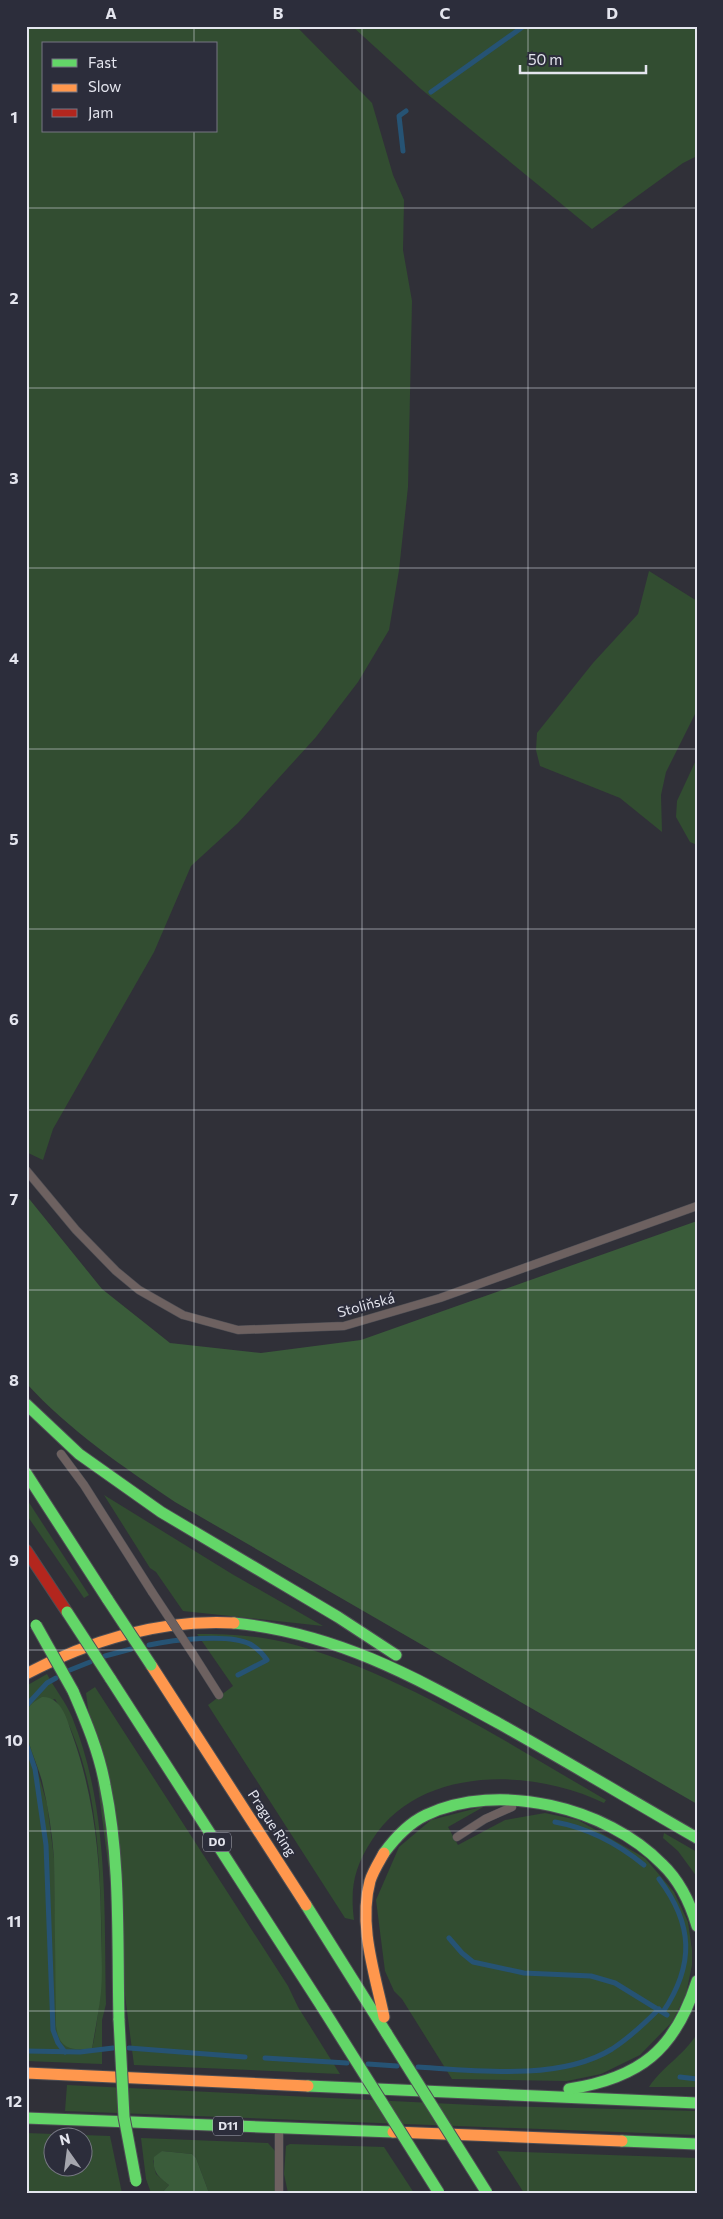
<svg xmlns="http://www.w3.org/2000/svg" width="723" height="2219" font-family="Commissioner,sans-serif">
	<rect width="100%" height="100%" fill="#303038"/>
	<!-- green -->
	<g fill="#324d31" fill-rule="evenodd">
		<path d="M26,26H296L372,103L393,175L404,200L403,250L412,301L408,487L399,570L389,630L358,682L316,737L238,823L191,866L154,952L53,1129L43,1160L26,1152ZM44,44H216V131H44Z"/>
		<path d="M352,26H697V156L683,163L592,229L421,89Z"/>
		<path d="M649,571L697,601V710L666,772L661,795L662,832L620,798L540,766L536,750L537,733L593,663L638,614Z"/>
		<path d="M697,758V845L690,842L676,817L677,801Z"/>
		<path d="M104,1495L232,1574L323,1626L183,1611L156,1572L150,1568Z"/>
		<path d="M26,1498L89,1595L84,1598L26,1514Z"/>
		<path d="M197,1634C225,1634 256,1635 284,1642C400,1672 502,1740 606,1800L604,1803C533,1768 419,1765 372,1840C354,1868 350,1887 354,1920L345,1918L208,1705L233,1686Z"/>
		<path d="M47,1674C54,1688 66,1702 72,1717C109,1808 104,1908 106,2004L102,2020V2064L26,2061V1730L47,1804L54,1858L57,2032L92,2049C102,2004 102,1958 101,1912C99,1841 94,1762 55,1699L28,1709L26,1713V1686Z"/>
		<path d="M95,1687L288,1986L298,2007L340,2074L134,2065L86,1693Z"/>
		<path d="M485,1806L448,1827L458,1845L505,1820L545,1813L578,1820L645,1858L674,1892L688,1922L692,1950V1965L686,1994L672,2022L640,2055L601,2074L567,2081L452,2079L402,1999L394,1991L385,1971L376,1900L399,1847L431,1820Z"/>
		<path d="M664,1833L697,1852V1877L678,1851L663,1838Z"/>
		<path d="M697,2034V2087H649C662,2067 682,2057 697,2034Z"/>
		<path d="M67,2085L494,2106L697,2111V2135L65,2111Z"/>
		<path d="M26,2133L110,2136L122,2193H26ZM52,2136H82V2166H52Z"/>
		<path d="M141,2138L268,2143L275,2151V2193H209L196,2158L192,2154L162,2151L153,2161L156,2174L169,2185L162,2193H151L146,2179Z"/>
		<path d="M290,2144L384,2147L414,2193H288L284,2174L286,2146Z"/>
		<path d="M497,2151L697,2158V2193H524Z"/>
	</g>
	<!-- forest -->
	<g fill="#3a5c3a">
		<path d="M26,1195L102,1289L170,1343L261,1353L361,1340L697,1221V1804L175,1502C122,1466 70,1431 26,1383Z"/>
		<path d="M42,1697C61,1696 67,1719 72,1734C94,1795 100,1856 101,1920C101,1944 103,1969 101,1992C99,2011 95,2030 92,2049C72,2050 59,2050 56,2026L54,1858C52,1832 48,1806 42,1781C36,1759 23,1737 26,1713C27,1706 35,1701 42,1697Z"/>
		<path d="M162,2151L192,2154L196,2158L209,2193H162L169,2185C159,2177 152,2172 154,2157Z"/>
	</g>
	<g fill="none" stroke-linecap="round" stroke-linejoin="round">
		<!-- stream -->
		<g stroke="#265374" stroke-width="5">
			<path d="M431,92L524,26"/>
			<path d="M403,151L399,116L406,111"/>
			<path d="M149,1645C172,1640 229,1633 250,1644C257,1648 263,1654 267,1660L238,1675"/>
			<path d="M105,1656L131,1649"/>
			<path d="M70,1670L90,1662"/>
			<path d="M26,1706L47,1683L56,1678"/>
			<path d="M26,1743L35,1769L46,1845L53,2030L58,2043L65,2052"/>
			<path d="M555,1822C589,1828 617,1843 644,1865"/>
			<path d="M659,1879C693,1924 695,1964 663,2012"/>
			<path d="M449,1938L462,1953L473,1962L524,1973L591,1976L615,1983L667,2015"/>
			<path d="M129,2048L245,2057"/>
			<path d="M26,2051L80,2052L113,2048"/>
			<path d="M265,2058L347,2063"/>
			<path d="M368,2064L397,2066"/>
			<path d="M418,2067C477,2071 560,2081 612,2049C629,2038 645,2023 659,2009"/>
			<path d="M680,2077L697,2079"/>
		</g>
		<!-- lane casing -->
		<g stroke="#4e4e54" stroke-width="9">
			<g id="lane">
				<path d="M26,1170L76,1230L116,1271L139,1290L183,1315L238,1330L344,1326L440,1298L697,1206"/>
				<path d="M61,1454L84,1485L152,1592"/>
				<path d="M193,1654L219,1695"/>
				<path d="M457,1837L485,1819L512,1807"/>
				<path d="M279,2132V2193"/>
			</g>
		</g>
		<!-- fast casing -->
		<g stroke="#4e4e54" stroke-width="13">
			<g id="fast">
				<path d="M26,1404L79,1454L161,1512L338,1617L396,1655"/>
				<path d="M26,1473L108,1600"/>
				<path d="M234,1623C336,1633 413,1676 500,1724C566,1761 631,1800 697,1838"/>
				<path d="M110,1678L322,2007"/>
				<path d="M73,1691C86,1721 99,1752 105,1785C121,1862 117,1942 119,2020"/>
				<path d="M384,1853C395,1838 409,1823 426,1815C498,1781 607,1807 662,1864C680,1881 690,1902 697,1926"/>
				<path d="M306,1905L387,2034"/>
				<path d="M308,2086L697,2103"/>
				<path d="M569,2089C640,2078 675,2050 697,1981"/>
				<path d="M26,2118L393,2132"/>
				<path d="M622,2141L697,2144"/>
			</g>
		</g>
		<!-- slow casing -->
		<g stroke="#4e4e54" stroke-width="13">
			<g id="slow">
				<path d="M151,1665L306,1905"/>
				<path d="M26,1674C91,1640 159,1619 234,1623"/>
				<path d="M384,1853C379,1862 373,1871 370,1881C358,1925 375,1974 384,2017"/>
				<path d="M26,2073L308,2086"/>
				<path d="M393,2132L622,2141"/>
			</g>
		</g>
		<!-- jam casing -->
		<g stroke="#4e4e54" stroke-width="13">
			<path id="jam" d="M26,1550L67,1612"/>
		</g>
		<!-- lane -->
		<use href="#lane" stroke="#6d6160" stroke-width="8"/>
		<!-- fast -->
		<use href="#fast" stroke="#63d668" stroke-width="11"/>
		<!-- slow -->
		<use href="#slow" stroke="#ff974d" stroke-width="11"/>
		<!-- jam -->
		<use href="#jam" stroke="#b3261e" stroke-width="11"/>
		<!-- lane-bridge casing -->
		<g stroke="#4e4e54" stroke-width="9" stroke-linecap="butt">
			<path id="lane-bridge" d="M152,1592L193,1654"/>
		</g>
		<!-- fast-bridge casing -->
		<g stroke="#4e4e54" stroke-width="13" stroke-linecap="butt">
			<g id="fast-bridge">
				<path d="M108,1600L151,1665"/>
				<path d="M67,1612L110,1678"/>
				<path d="M36,1625L73,1691"/>
				<path d="M322,2007L439,2193"/>
				<path d="M119,2020L124,2117L136,2181"/>
				<path d="M387,2034L487,2193"/>
			</g>
		</g>
		<!-- lane-bridge -->
		<use href="#lane-bridge" stroke="#6d6160" stroke-width="8"/>
		<!-- fast-bridge -->
		<use href="#fast-bridge" stroke="#63d668" stroke-width="11"/>
	</g>
	<!-- grid -->
	<path fill="none" stroke="#e4e5ee" stroke-width="1" stroke-opacity="0.55" d="M194,26V44M362,26V2193M528,26V2193M194,131V2193M26,208H697M26,388H697M26,568H697M26,749H697M26,929H697M26,1110H697M26,1290H697M26,1470H697M26,1650H697M26,1831H697M26,2011H697"/>
	<g text-anchor="middle" stroke-width="4" stroke-linejoin="round" paint-order="stroke">
		<!-- shield labels -->
		<g fill="#2c2d3b" stroke="#adaeb8" stroke-width="1">
			<rect x="203" y="1832.5" width="28" height="19" rx="4"/>
			<rect x="213" y="2116.5" width="30" height="19" rx="4"/>
		</g>
		<g font-size="12" font-weight="bold" fill="#e4e5ee">
			<text x="217" y="1846">D0</text>
			<text x="228" y="2130">D11</text>
		</g>
		<!-- street labels -->
		<g font-size="14" fill="#e4e5ee" stroke="#2c2d3b">
			<text transform="translate(366 1305) rotate(-15)" y="5">Stoliňská</text>
			<text transform="translate(272 1823) rotate(57)" y="5">Prague Ring</text>
		</g>
	</g>
	<!-- border -->
	<rect width="723" height="2219" fill="none" stroke="#2c2d3b" stroke-width="55"/>
	<!-- legend -->
	<rect x="42" y="42" width="175" height="90" fill="#2c2d3b" stroke="#767783"/>
	<rect x="52" y="59" width="25" height="8" fill="#63d668" stroke="#767783"/>
	<text x="88" y="68" font-size="15" fill="#e4e5ee">Fast</text>
	<rect x="52" y="84" width="25" height="8" fill="#ff974d" stroke="#767783"/>
	<text x="88" y="92" font-size="15" fill="#e4e5ee">Slow</text>
	<rect x="52" y="109" width="25" height="8" fill="#b3261e" stroke="#767783"/>
	<text x="88" y="118" font-size="15" fill="#e4e5ee">Jam</text>
	<!-- north arrow -->
	<g transform="translate(68 2152) rotate(346)"><circle r="24" fill="#2c2d3b" stroke="#767783"/>
	<path d="M0-4L9 19L0 12L-9 19Z" fill="#a5a6ae"/>
	<text y="-8" font-size="14" font-weight="bold" text-anchor="middle" fill="#e4e5ee">N</text>
	</g>
	<!-- scale -->
	<path d="M520 65v8h126v-8" fill="none" stroke="#e4e5ee" stroke-width="2.5"/>
	<text x="528" y="65" font-size="15" fill="#e4e5ee" stroke="#2c2d3b" stroke-width="4" paint-order="stroke">50 m</text>
	<rect x="28" y="28" width="668" height="2164" fill="none" stroke="#e4e5ee" stroke-width="2"/>
	<g font-size="16" text-anchor="middle" font-weight="bold" fill="#e4e5ee">
		<text x="111" y="19">A</text>
		<text x="278" y="19">B</text>
		<text x="445" y="19">C</text>
		<text x="612" y="19">D</text>
		<text x="14" y="123">1</text>
		<text x="14" y="304">2</text>
		<text x="14" y="484">3</text>
		<text x="14" y="664">4</text>
		<text x="14" y="845">5</text>
		<text x="14" y="1025">6</text>
		<text x="14" y="1205">7</text>
		<text x="14" y="1386">8</text>
		<text x="14" y="1566">9</text>
		<text x="14" y="1746">10</text>
		<text x="14" y="1927">11</text>
		<text x="14" y="2107">12</text>
	</g>
</svg>
